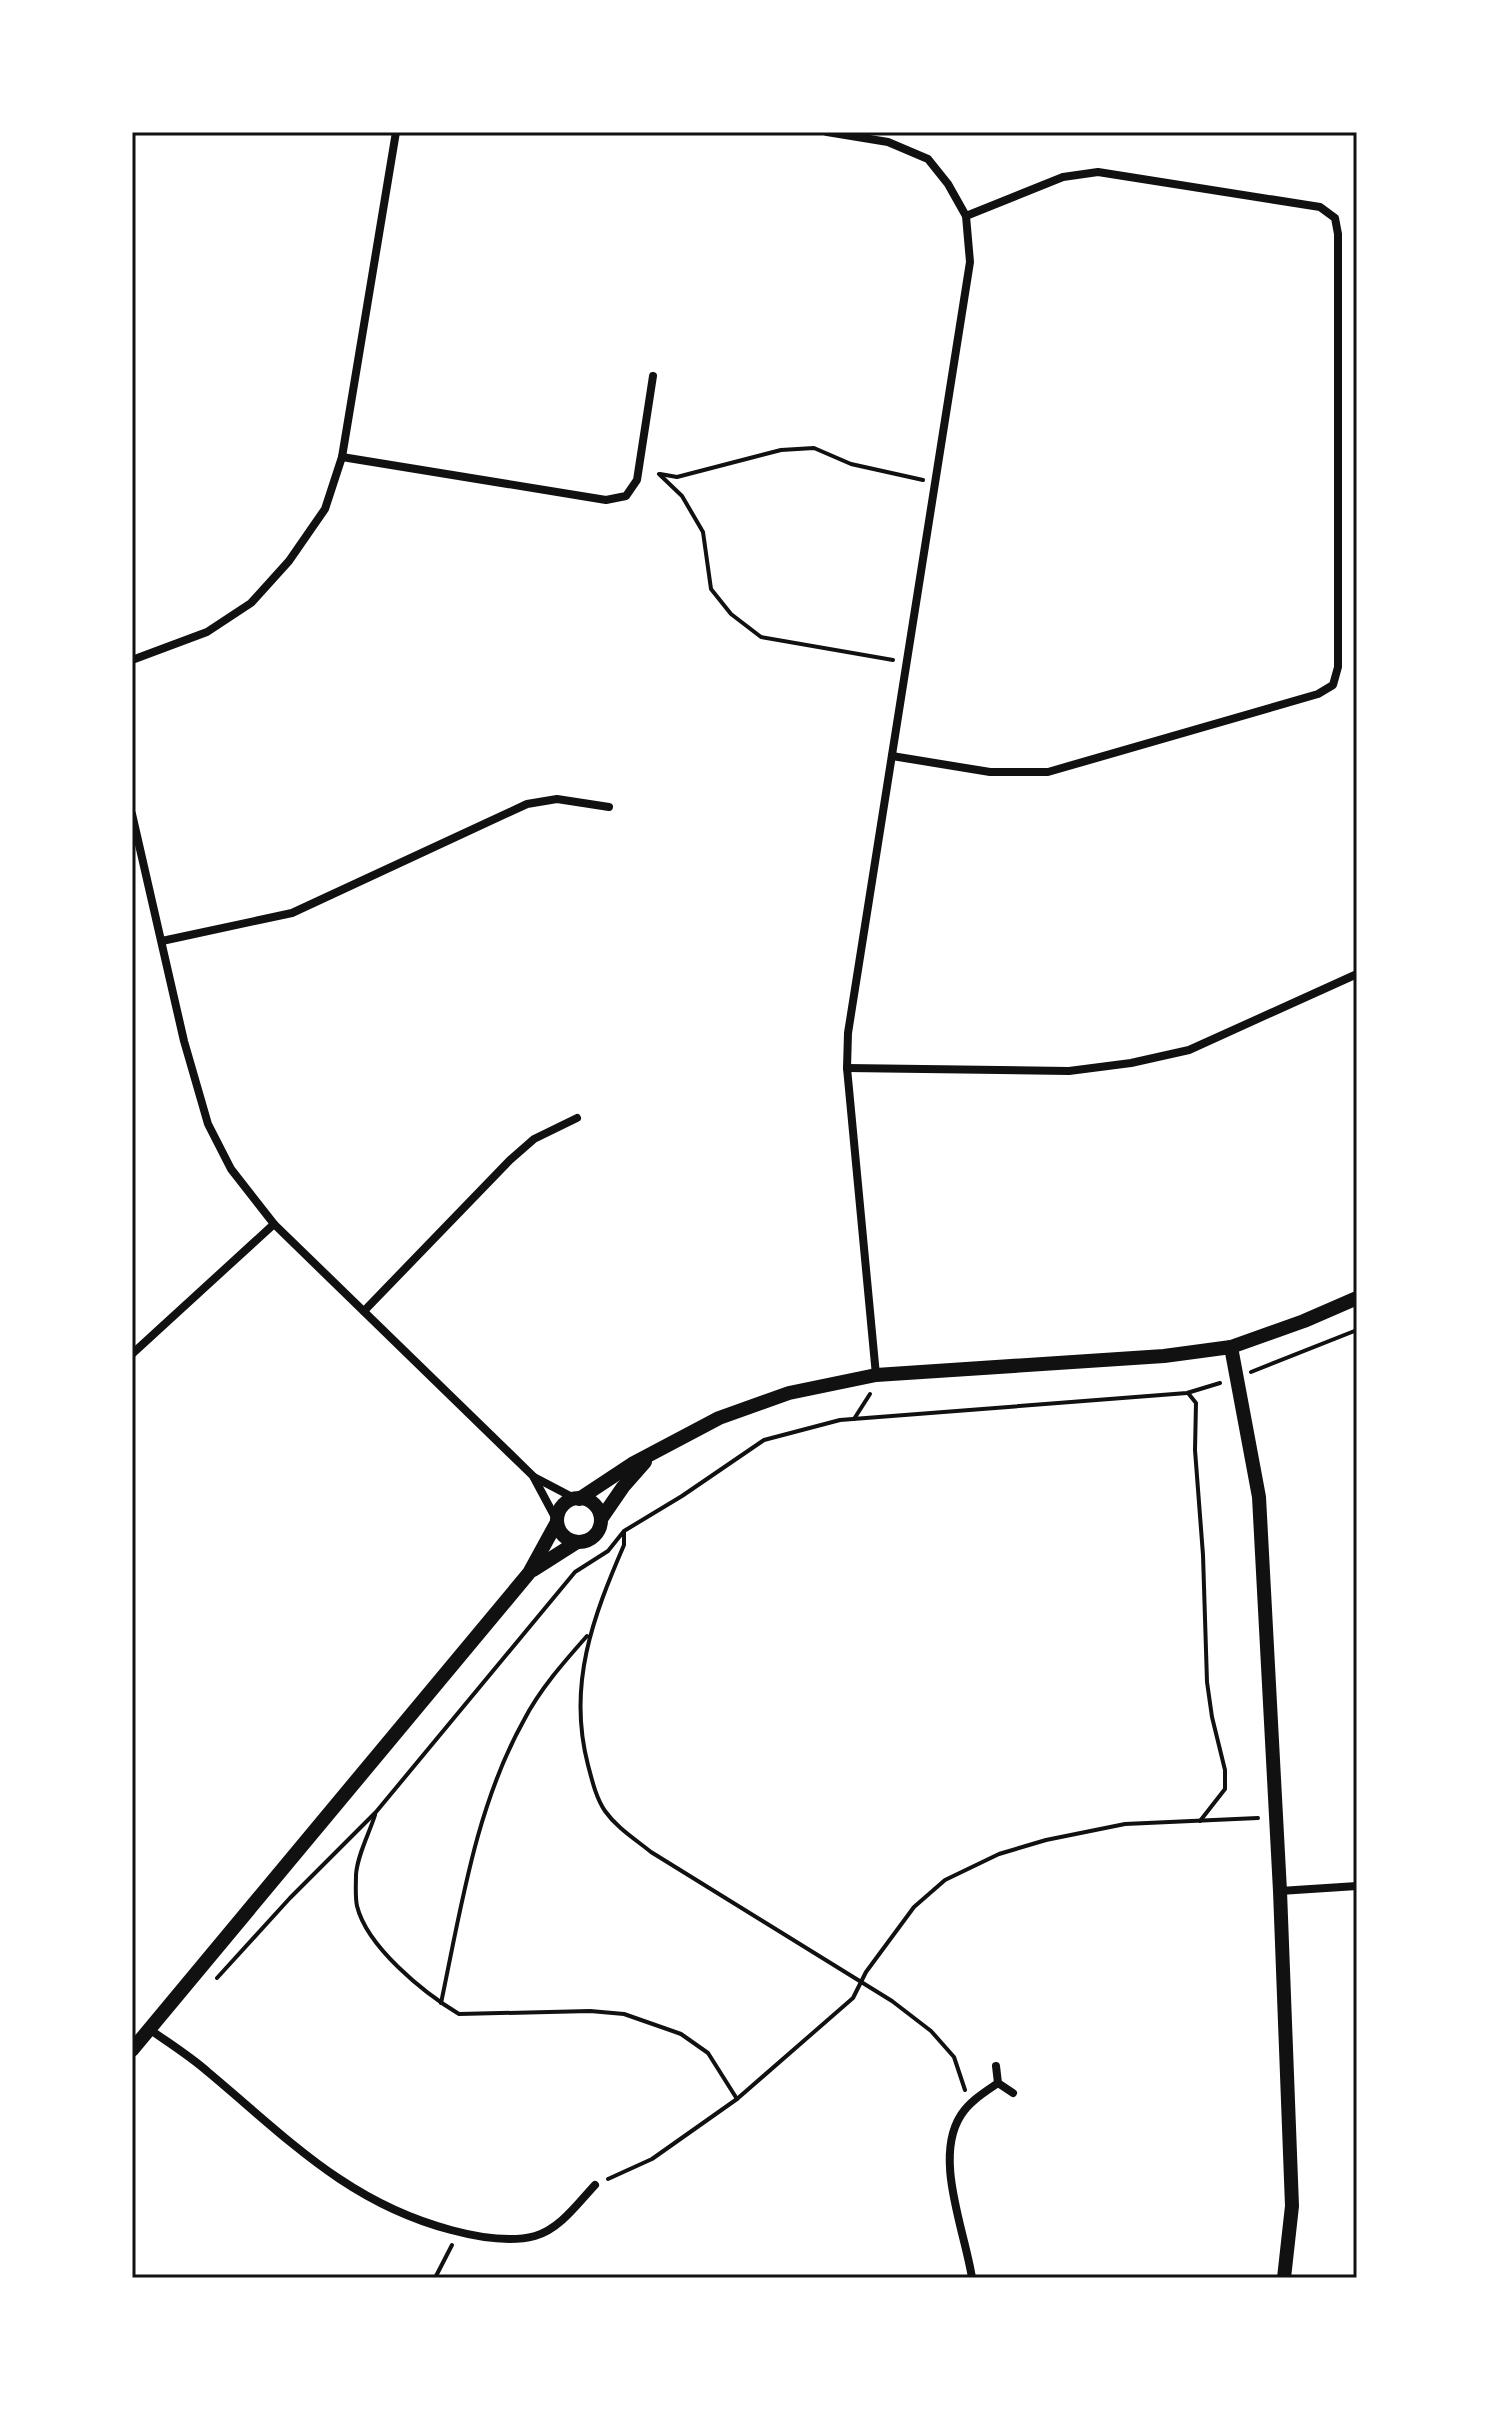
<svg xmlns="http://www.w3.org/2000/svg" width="1489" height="2410" font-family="'Libre Baskerville',serif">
	<rect width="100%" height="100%" fill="#fff"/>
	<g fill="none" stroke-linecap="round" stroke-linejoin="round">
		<!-- path -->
		<g stroke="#111" stroke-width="4">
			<path d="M659,474L682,496L703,532L711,589L731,614L761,637L893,660"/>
			<path d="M660,474L677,477L781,450L814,448L851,464L923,480"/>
			<path d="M1251,1372L1357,1330"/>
			<path d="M1188,1393L1196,1403L1195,1450L1203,1555L1207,1682L1212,1717L1225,1770V1789L1200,1821"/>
			<path d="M854,1419L870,1394"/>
			<path d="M624,1532V1545C593,1617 567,1685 588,1765C592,1780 596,1798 605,1811C617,1828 635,1839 651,1852L892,2001L931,2031L954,2057L965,2090"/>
			<path d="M375,1815C369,1834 357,1856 356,1875C356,1884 355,1897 357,1906C367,1947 424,1993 459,2014L590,2011L624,2014L681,2034L708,2053L737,2099"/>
			<path d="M217,1978L290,1898L376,1812L575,1572L608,1551L624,1531L682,1496L764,1440L840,1420L1187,1393L1220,1383"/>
			<path d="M441,2003C461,1908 476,1806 524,1720C540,1689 564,1662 587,1636"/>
			<path d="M608,2179L652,2159L737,2099L853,1998L866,1972L914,1907L945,1880L999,1854L1046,1840L1125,1824L1258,1818"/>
			<path d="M435,2278L452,2245"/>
		</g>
		<!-- minor -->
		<g stroke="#111" stroke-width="8">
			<path d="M827,132L888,142L928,159L948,184L966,216L970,262L848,1033L847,1068L876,1375"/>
			<path d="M342,457L606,500L626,496L637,480L653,376"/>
			<path d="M132,660L207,632L251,603L289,561L325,509L342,457L396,132"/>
			<path d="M892,756L990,772H1048L1318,694L1333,685L1338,667V234L1335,218L1320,207L1098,172L1063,177L966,216"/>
			<path d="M132,814L184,1041L208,1124L231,1169L274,1224L533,1476L556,1519"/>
			<path d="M162,941L292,913L527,804L557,799L609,807"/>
			<path d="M847,1068L1069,1071L1131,1063L1189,1050L1357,974"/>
			<path d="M364,1311L510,1160L534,1139L577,1118"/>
			<path d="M132,1354L274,1224"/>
			<path d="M534,1477L576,1499"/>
			<path d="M1280,1891L1357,1886"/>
			<path d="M149,2029C169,2043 190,2056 208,2072C287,2138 348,2203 451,2230C477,2237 509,2243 535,2236C560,2229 578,2203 595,2185"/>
			<path d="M996,2066L998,2083L1013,2093"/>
			<path d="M972,2278C965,2231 933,2158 961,2115C970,2101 985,2092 998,2083"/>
		</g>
		<!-- tertiary -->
		<g stroke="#111" stroke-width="14">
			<path d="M1231,1347L1259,1497L1280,1891L1292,2206L1284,2278"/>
			<circle cx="579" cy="1520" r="22"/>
			<path d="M579,1499L632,1464L719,1418L789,1393L876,1375L1164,1356L1231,1347L1304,1321L1357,1298"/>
			<path d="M601,1519L623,1487L645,1462"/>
			<path d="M533,1570L577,1542"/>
			<path d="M132,2050L529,1573L557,1522"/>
		</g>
	</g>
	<!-- border -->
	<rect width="1489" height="2410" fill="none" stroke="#ffffff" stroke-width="268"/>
	<rect x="134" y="134" width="1221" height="2142" fill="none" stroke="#111" stroke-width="3"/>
</svg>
